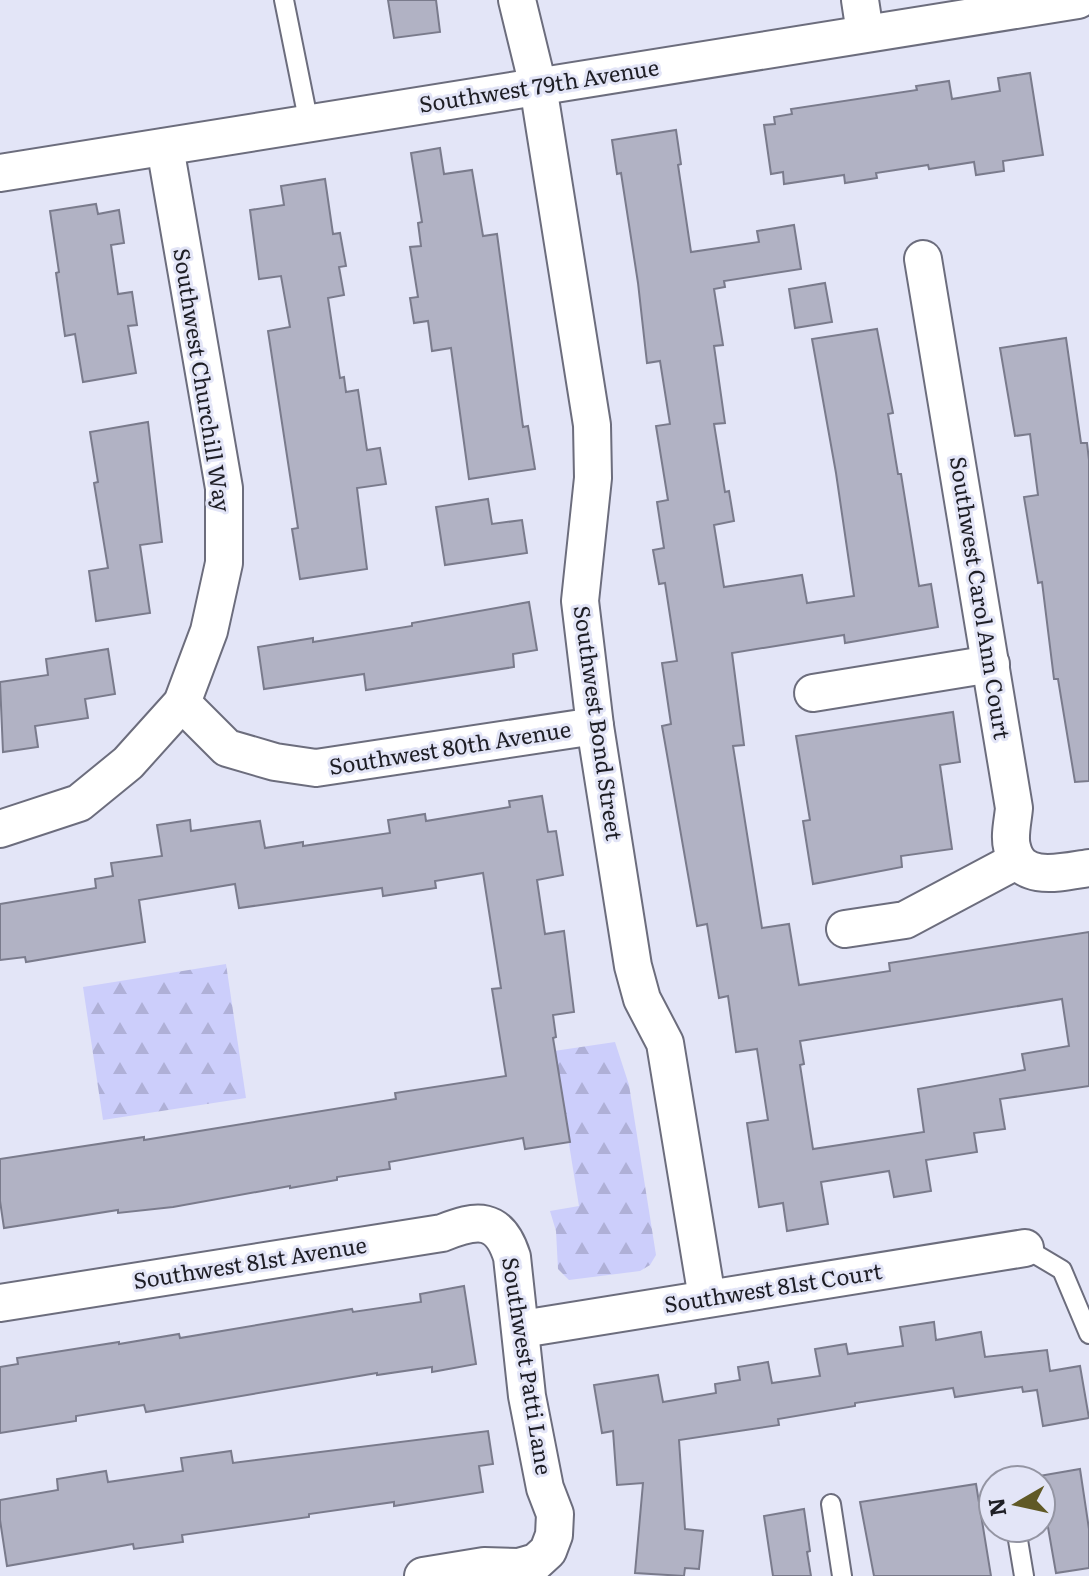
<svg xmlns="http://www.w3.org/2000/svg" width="1089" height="1576" font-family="Literata,serif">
	<defs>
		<pattern id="forest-firs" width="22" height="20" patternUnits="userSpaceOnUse" patternTransform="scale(2)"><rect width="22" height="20" fill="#cccefb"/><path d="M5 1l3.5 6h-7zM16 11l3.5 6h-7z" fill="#afb0d7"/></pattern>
	</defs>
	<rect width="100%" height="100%" fill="#e3e5f7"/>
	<!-- forest -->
	<g fill="url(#forest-firs)">
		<path d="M226,964L246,1098L103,1120L83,987Z"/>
		<path d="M615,1042L629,1085L656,1255L650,1265L640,1271L569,1280L558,1269L556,1231L550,1211L579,1206L554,1051Z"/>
	</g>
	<!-- building -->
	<g fill="#b1b2c4" stroke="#7a7b8c" stroke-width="2" fill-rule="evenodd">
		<path d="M388,0H436L440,32L394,38Z"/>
		<path d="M1030,73L1043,155L1003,161L1004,171L976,175L974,162L929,169L928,165L876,173L877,178L845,183L844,175L784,184L783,172L771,174L764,125L775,124L774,117L792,114L791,109L917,90L916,86L949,81L952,99L1000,91L998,78Z"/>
		<path d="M676,130L681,164L678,165L691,252L759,242L757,231L794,225L801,269L724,281L725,287L714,289L723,345L714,346L725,423L714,424L725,492L729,491L734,521L714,525L724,587L802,575L807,603L854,596L836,473L812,339L877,329L893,413L888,414L898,474H901L919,586L931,584L938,627L845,643L844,635L732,653L744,745L733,746L762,928L789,924L799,985L890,971L889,963L1089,932V1086L1000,1099L1005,1129L974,1133L977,1152L926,1160L931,1191L894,1197L889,1171L821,1182L828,1224L787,1231L783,1203L759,1207L747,1123L768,1120L757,1049L736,1052L728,996L719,998L707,924L697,926L662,726L671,724L662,663L677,661L665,583L659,584L653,550L664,548L657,502L668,500L656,426L670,424L660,361L647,363L638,283L621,173L617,174L612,140ZM1062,999L1069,1046L1022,1054L1025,1070L918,1089L924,1132L813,1149L800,1065L804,1064L800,1041Z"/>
		<path d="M440,148L444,174L472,170L483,236L497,234L523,427L528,426L535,469L469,479L451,348L432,351L428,321L414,323L410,298L418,297L410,247L421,246L418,223L422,222L411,153Z"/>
		<path d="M325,179L333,234L340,233L346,266L339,267L344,295L328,298L340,378L344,377L346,392L358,390L367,450L380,448L386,484L357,488L367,569L300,579L292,529L298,528L268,331L290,327L281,276L259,279L250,210L284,205L281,186Z"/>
		<path d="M96,204L98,214L119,210L124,243L111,245L118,294L132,292L137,325L128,326L136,373L83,382L75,334L65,336L56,273L59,272L50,211Z"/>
		<path d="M825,283L832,322L795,328L789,289Z"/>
		<path d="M1066,338L1081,443H1087L1089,460V781L1075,782L1058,679H1054L1042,582L1038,583L1024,497L1038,495L1030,434L1015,436L1000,348Z"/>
		<path d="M148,422L162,542L140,545L150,613L96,621L89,571L108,568L94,483L98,482L90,432Z"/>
		<path d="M488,499L492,524L522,520L527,553L445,565L436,507Z"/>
		<path d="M529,602L537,650L513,654L514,667L366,690L364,674L264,689L258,647L313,638V642L412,626V623Z"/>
		<path d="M108,649L115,694L85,699L88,718L35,726L38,747L3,752L0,682L48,675L46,659Z"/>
		<path d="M953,712L960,762L940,765L952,849L901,856L902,867L813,884L803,821L810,820L796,736Z"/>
		<path d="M542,796L548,832L556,831L563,875L537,880L545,934L564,931L574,1012L553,1015L556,1037L553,1038L570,1142L525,1149L523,1138L389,1162L390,1169L337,1177V1180L290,1188V1186L173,1207L118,1213V1210L4,1228L0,1201V1159L144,1137V1140L396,1099L395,1093L506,1076L492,989L501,988L483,873L435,881L436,888L383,896L382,888L239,908L235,884L139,900L145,942L26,962L25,957L0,960V904L96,888L95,879L113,876L111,863L162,856L157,825L190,820L191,831L260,821L265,848L303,842V846L390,833L388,820L425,814L426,821L510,807L509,801Z"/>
		<path d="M464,1286L476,1364L432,1372V1367L377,1375V1373L146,1412L144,1405L76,1416V1421L0,1433V1367L18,1364L17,1358L119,1342V1344L179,1334L180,1338L352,1309L353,1312L421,1302L420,1294Z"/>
		<path d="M934,1322L936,1340L981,1332L985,1357L1047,1350L1050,1371L1080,1366L1089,1418L1043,1426L1037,1390L1023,1392L1022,1387L955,1397L953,1388L855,1403V1406L778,1419L779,1425L679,1440L685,1529L703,1531L699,1569L685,1568L684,1576L635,1573L643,1483L617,1485L613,1431L602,1433L594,1385L658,1375L663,1402L716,1393L715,1384L740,1380L738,1367L768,1362L772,1383L820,1376L815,1349L846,1344L848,1354L903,1346L900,1327Z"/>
		<path d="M488,1431L493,1464L479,1466L483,1492L394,1506V1502L309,1514V1517L182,1535L183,1542L134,1549L133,1544L7,1566L0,1520V1500L58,1490L57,1479L106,1471L108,1482L183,1471L181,1458L231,1451L233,1463Z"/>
		<path d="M1080,1469L1089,1529V1568L1056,1573L1039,1476Z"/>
		<path d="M976,1484L991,1576H874L860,1502Z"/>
		<path d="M804,1509L810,1551L807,1552L811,1576H773L764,1516Z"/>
	</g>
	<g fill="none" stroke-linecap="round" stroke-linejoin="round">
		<!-- service casing -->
		<g stroke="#6c6d7d" stroke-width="22">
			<g id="service">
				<path d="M284,0L309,124"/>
				<path d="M1025,1248L1062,1270L1089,1334"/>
				<path d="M831,1504L842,1576"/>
				<path d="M1016,1528L1024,1576"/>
			</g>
		</g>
		<!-- minor casing -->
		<g stroke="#6c6d7d" stroke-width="40">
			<g id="minor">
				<path d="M517,0L538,86L592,425L593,478L580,601L595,726L633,966L642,999L665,1043L707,1298"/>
				<path d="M860,0L865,33"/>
				<path d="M0,173L1078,0"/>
				<path d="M923,259L1014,808C1013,820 1009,836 1012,847C1020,884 1062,872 1089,868"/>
				<path d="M813,693L991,664"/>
				<path d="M182,703L227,748L275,762L316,768L595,726"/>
				<path d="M0,829L79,803L128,763L182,703L209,631L224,563V488L165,147"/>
				<path d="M845,929L905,920L1016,861"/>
				<path d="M0,1303L442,1233C477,1219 499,1216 512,1257L527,1396L545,1488L555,1514L554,1535L548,1551L536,1562L519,1567L484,1566L423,1576"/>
				<path d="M522,1329L1025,1248"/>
			</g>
		</g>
		<!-- service -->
		<use href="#service" stroke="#fff" stroke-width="18"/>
		<!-- minor -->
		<use href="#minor" stroke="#fff" stroke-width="36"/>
	</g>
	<g text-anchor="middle" stroke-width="6" stroke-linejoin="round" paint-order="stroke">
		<!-- street labels -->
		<g font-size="22" fill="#1e1e25" stroke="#e3e5f7">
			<text transform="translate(539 86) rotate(-9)" y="8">Southwest 79th Avenue</text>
			<text transform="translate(202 380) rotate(81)" y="8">Southwest Churchill Way</text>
			<text transform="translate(980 598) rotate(81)" y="8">Southwest Carol Ann Court</text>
			<text transform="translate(598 723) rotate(82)" y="8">Southwest Bond Street</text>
			<text transform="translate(450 748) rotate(-9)" y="8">Southwest 80th Avenue</text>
			<text transform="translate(250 1263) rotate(-9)" y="8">Southwest 81st Avenue</text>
			<text transform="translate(773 1288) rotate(-9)" y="8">Southwest 81st Court</text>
			<text transform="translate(527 1366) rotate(81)" y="8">Southwest Patti Lane</text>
		</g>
	</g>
	<!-- north arrow -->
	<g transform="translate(1017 1504) rotate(261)"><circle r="38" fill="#e3e5f7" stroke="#9495a3" stroke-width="2"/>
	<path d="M0-6L14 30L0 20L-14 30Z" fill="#605926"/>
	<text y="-12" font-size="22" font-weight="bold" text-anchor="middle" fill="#1e1e25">N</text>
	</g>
</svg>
